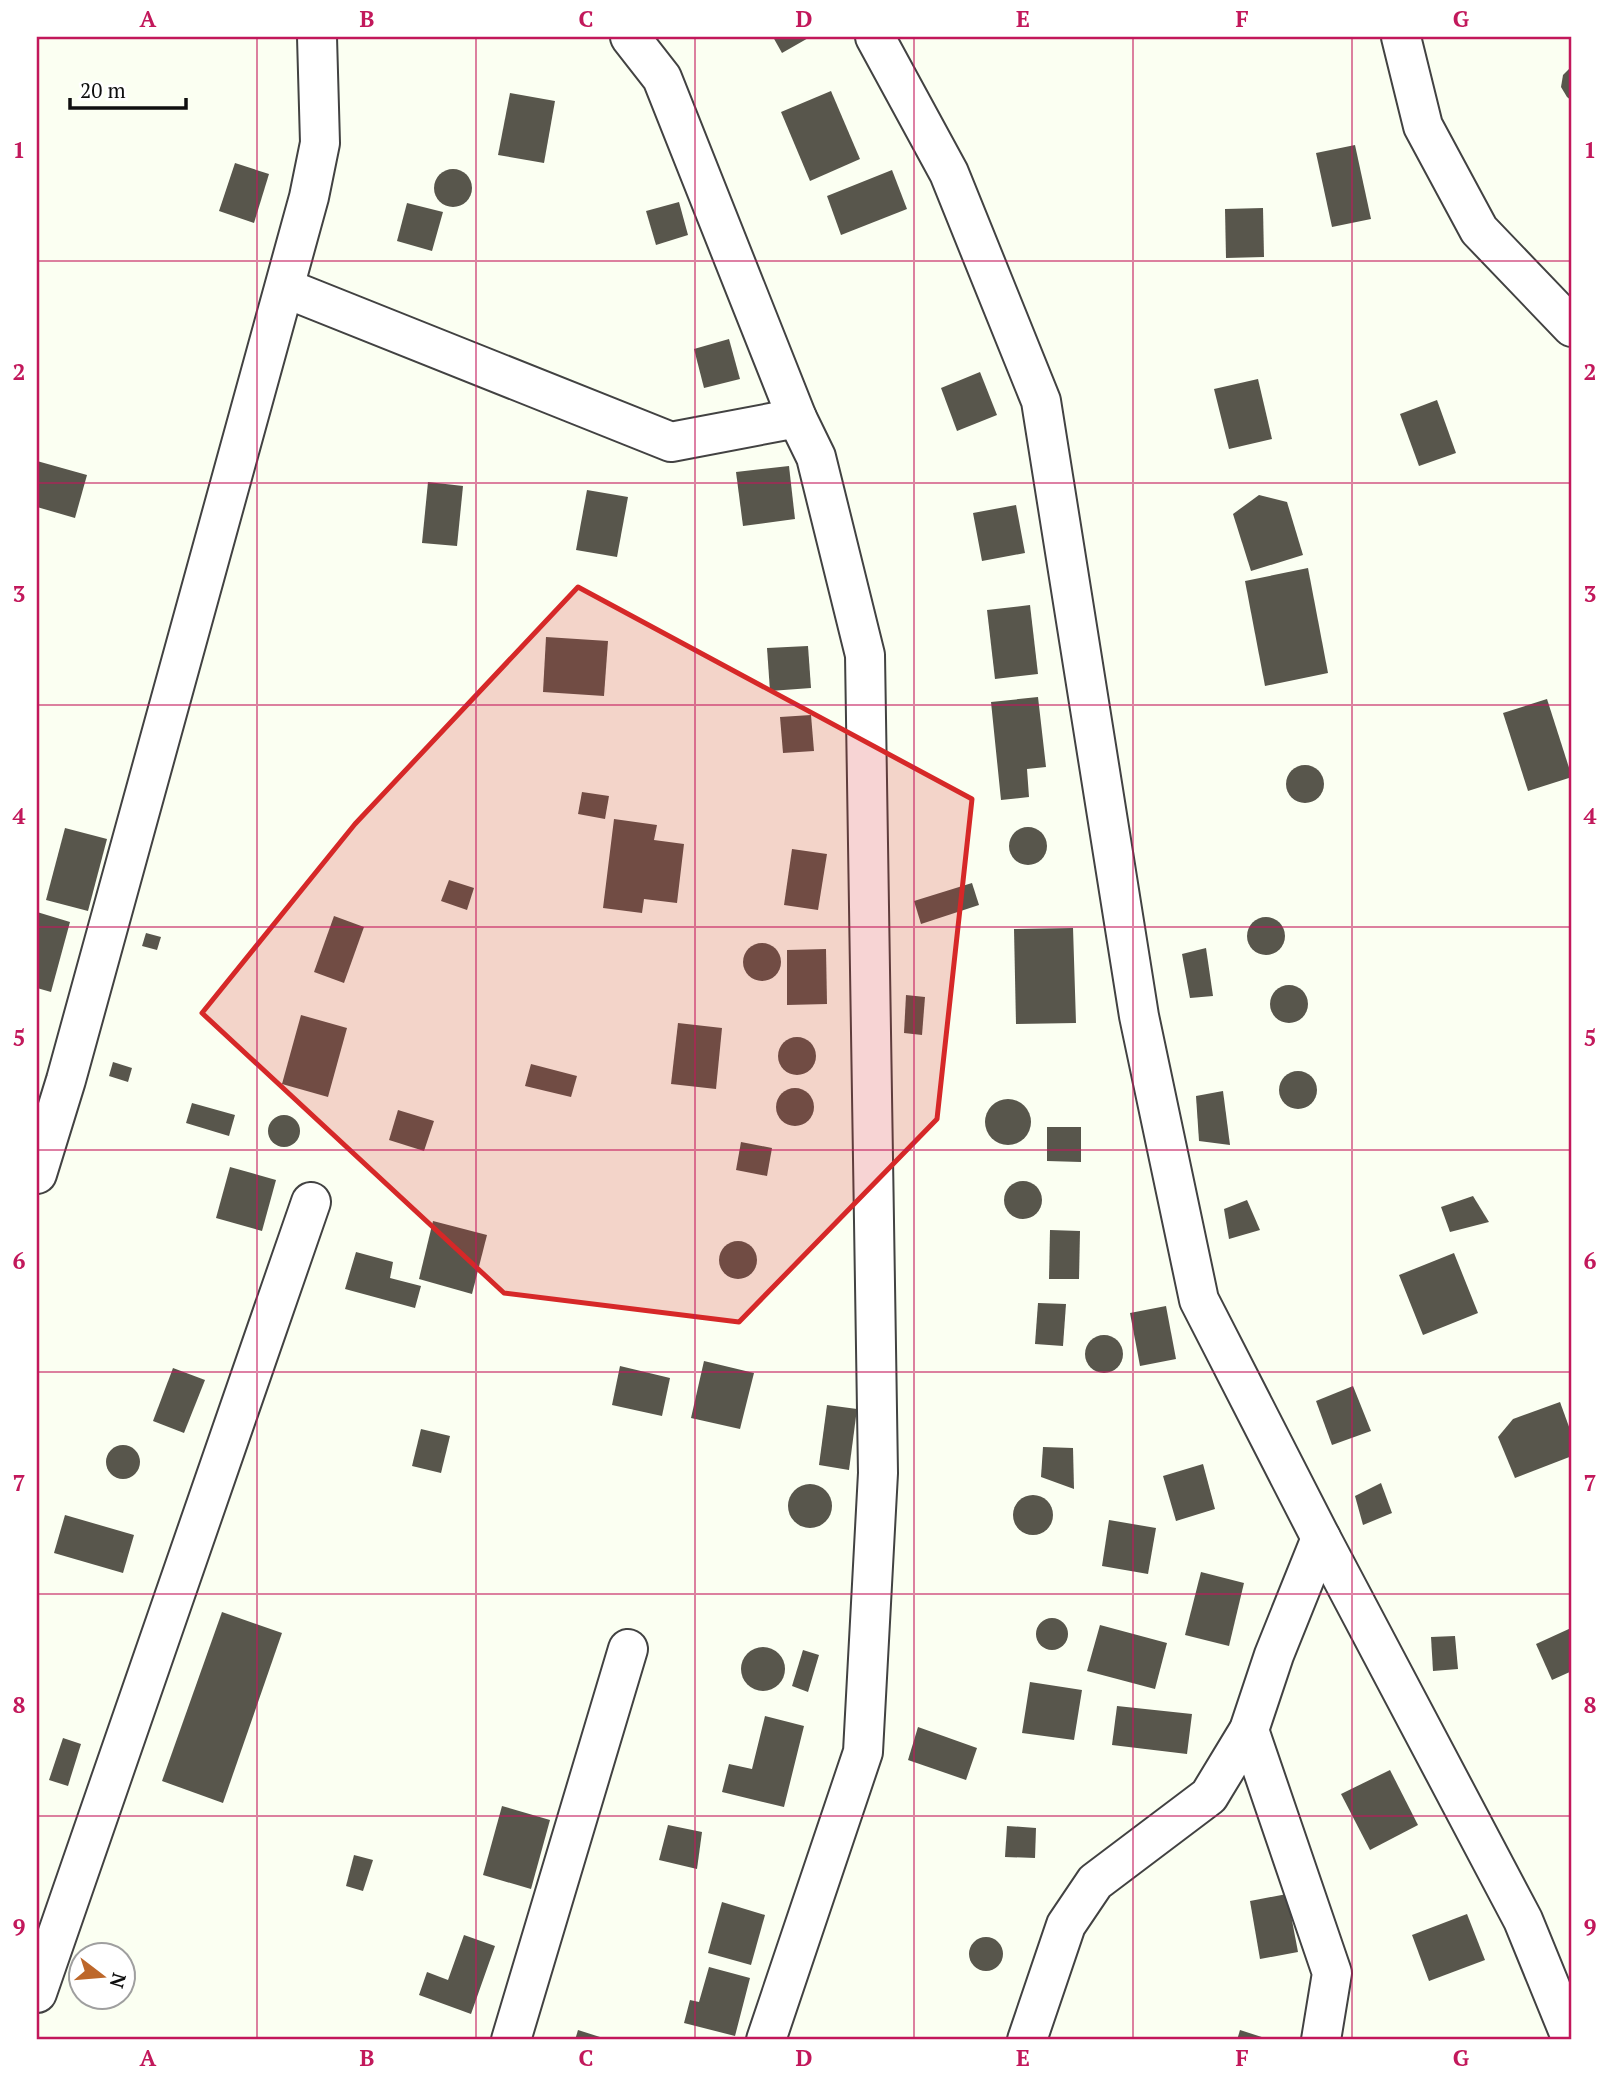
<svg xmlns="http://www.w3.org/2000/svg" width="1609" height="2077" font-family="'PT Serif',serif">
	<rect width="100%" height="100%" fill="#fbfff2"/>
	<!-- building -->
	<g fill="#58564c">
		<path d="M773,37H810L782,53Z"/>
		<path d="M1572,66V101L1567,97L1561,87L1563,75Z"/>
		<path d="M831,91L860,159L810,181L781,112Z"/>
		<path d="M510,93L555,101L544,163L498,155Z"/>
		<path d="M1355,145L1371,219L1332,227L1316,153Z"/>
		<path d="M235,163L269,174L254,223L219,211Z"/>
		<circle cx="453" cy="188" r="19"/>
		<path d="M892,170L907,209L841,235L827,196Z"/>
		<path d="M679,202L688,235L656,245L646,211Z"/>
		<path d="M407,203L443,212L432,251L397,241Z"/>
		<path d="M1263,208L1264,257L1226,258L1225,209Z"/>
		<path d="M729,339L740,379L704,388L694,349Z"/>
		<path d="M980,372L997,415L957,431L941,388Z"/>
		<path d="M1258,379L1272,439L1229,449L1214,389Z"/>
		<path d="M1437,400L1456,453L1419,466L1400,414Z"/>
		<path d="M37,461L87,475L75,518L37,507Z"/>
		<path d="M789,466L795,519L743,526L736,472Z"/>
		<path d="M428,482L463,486L457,546L422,543Z"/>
		<path d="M587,490L628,497L617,557L576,550Z"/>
		<path d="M1259,495L1287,502L1303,555L1251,571L1233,514Z"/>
		<path d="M1016,505L1025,553L982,561L973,513Z"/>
		<path d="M1308,568L1328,673L1265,686L1245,581Z"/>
		<path d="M1030,605L1038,674L995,679L987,610Z"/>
		<path d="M546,637L608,641L604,696L543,692Z"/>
		<path d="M808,646L811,688L770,691L767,648Z"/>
		<path d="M1038,697L1046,767L1027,769L1029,797L1001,800L991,702Z"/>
		<path d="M1547,699L1572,777L1528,791L1503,713Z"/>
		<path d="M811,715L814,751L783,753L780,717Z"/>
		<circle cx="1305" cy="784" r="19"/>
		<path d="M582,792L609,796L605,819L578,814Z"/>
		<path d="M614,819L657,825L654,840L684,844L677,903L644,899L642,913L603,908Z"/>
		<circle cx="1028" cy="846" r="19"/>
		<path d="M65,828L107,839L88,911L46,900Z"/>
		<path d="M792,849L827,854L818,910L784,905Z"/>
		<path d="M449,880L474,888L467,910L441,901Z"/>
		<path d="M972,883L979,905L921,924L914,901Z"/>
		<path d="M37,912L70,922L51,992L37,988Z"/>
		<path d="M334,916L364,927L344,983L314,972Z"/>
		<circle cx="1266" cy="936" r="19"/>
		<path d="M1073,928L1076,1023L1016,1024L1014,929Z"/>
		<path d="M146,933L161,937L157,950L142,946Z"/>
		<circle cx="762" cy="962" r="19"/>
		<path d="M1206,948L1213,996L1190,998L1182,954Z"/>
		<path d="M826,949L827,1004L787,1005V950Z"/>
		<circle cx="1289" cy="1004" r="19"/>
		<path d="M906,995L925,997L922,1035L904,1033Z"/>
		<path d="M301,1015L347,1028L328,1097L282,1084Z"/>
		<path d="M678,1023L722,1028L716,1089L671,1084Z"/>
		<circle cx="797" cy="1056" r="19"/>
		<path d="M113,1062L132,1068L128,1082L109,1076Z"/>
		<path d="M531,1064L577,1076L571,1097L525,1086Z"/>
		<circle cx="1298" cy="1090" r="19"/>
		<circle cx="795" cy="1107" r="19"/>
		<path d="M1223,1091L1230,1145L1199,1141L1196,1096Z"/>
		<circle cx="1008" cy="1122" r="23"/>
		<path d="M192,1103L235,1115L229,1136L186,1123Z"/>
		<path d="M398,1110L434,1121L424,1151L389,1140Z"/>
		<circle cx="284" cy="1131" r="16"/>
		<path d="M1047,1127H1081V1162L1047,1161Z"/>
		<path d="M741,1142L772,1148L767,1176L736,1170Z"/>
		<path d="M230,1167L276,1180L262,1231L216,1218Z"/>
		<circle cx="1023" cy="1200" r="19"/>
		<path d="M1473,1196L1489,1222L1450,1232L1441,1207Z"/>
		<path d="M1247,1200L1260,1230L1229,1239L1224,1209Z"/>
		<path d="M433,1221L487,1235L472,1294L419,1279Z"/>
		<path d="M1050,1230L1080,1231L1079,1279H1049Z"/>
		<circle cx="738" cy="1260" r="19"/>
		<path d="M356,1252L393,1262L390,1278L421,1286L415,1308L345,1289Z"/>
		<path d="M1454,1253L1478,1313L1423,1335L1399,1275Z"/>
		<path d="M1038,1303L1066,1304L1063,1346L1035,1344Z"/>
		<path d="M1166,1306L1176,1359L1140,1366L1130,1313Z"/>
		<circle cx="1104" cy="1354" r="19"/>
		<path d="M704,1361L754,1373L740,1429L691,1418Z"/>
		<path d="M620,1366L670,1378L662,1416L612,1405Z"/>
		<path d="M173,1368L205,1380L184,1433L153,1421Z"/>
		<path d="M1353,1386L1371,1431L1332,1445L1316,1401Z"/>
		<path d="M1560,1402L1572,1435V1456L1515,1478L1498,1437L1513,1419Z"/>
		<path d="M827,1405L857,1409L849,1470L819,1465Z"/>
		<path d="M421,1429L450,1436L441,1473L412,1466Z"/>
		<circle cx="123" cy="1462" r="17"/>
		<path d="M1043,1447L1073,1448L1074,1489L1041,1477Z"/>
		<path d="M1203,1464L1215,1509L1176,1521L1163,1476Z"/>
		<path d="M1381,1483L1392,1513L1363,1525L1355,1496Z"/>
		<circle cx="810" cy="1506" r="22"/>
		<circle cx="1033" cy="1515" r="20"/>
		<path d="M65,1515L134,1535L123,1573L54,1553Z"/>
		<path d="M1109,1520L1156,1528L1148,1574L1102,1566Z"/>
		<path d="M1201,1572L1244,1583L1229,1646L1185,1635Z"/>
		<path d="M222,1612L282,1633L223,1803L162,1781Z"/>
		<circle cx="1052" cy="1634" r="16"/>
		<path d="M1100,1625L1167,1643L1155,1689L1087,1671Z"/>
		<path d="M1571,1628L1572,1671L1552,1680L1536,1644Z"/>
		<path d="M1455,1636L1458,1669L1433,1671L1431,1637Z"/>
		<circle cx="763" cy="1669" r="22"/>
		<path d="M803,1650L819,1655L808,1692L792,1686Z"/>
		<path d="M1030,1682L1082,1690L1074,1740L1022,1733Z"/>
		<path d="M1117,1706L1192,1714L1187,1754L1112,1745Z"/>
		<path d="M765,1716L804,1726L784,1807L722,1792L729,1764L752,1769Z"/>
		<path d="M918,1727L977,1748L966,1780L908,1760Z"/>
		<path d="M63,1738L81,1744L68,1786L49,1780Z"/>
		<path d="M1390,1770L1418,1825L1370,1850L1341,1794Z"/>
		<path d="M502,1806L550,1820L531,1889L483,1875Z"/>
		<path d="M668,1825L702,1832L697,1869L659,1860Z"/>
		<path d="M1007,1826L1036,1828L1035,1858L1005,1857Z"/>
		<path d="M354,1855L373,1860L363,1891L346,1886Z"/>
		<path d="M1287,1894L1298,1952L1260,1959L1250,1901Z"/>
		<path d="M722,1902L765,1915L751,1965L708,1953Z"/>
		<path d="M1467,1914L1485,1960L1429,1981L1412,1935Z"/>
		<path d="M464,1935L495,1946L471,2014L419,1995L427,1972L448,1980Z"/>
		<circle cx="986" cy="1954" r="17"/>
		<path d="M709,1967L750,1978L735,2036L684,2023L690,2000L699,2002Z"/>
		<path d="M578,2030L600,2037L599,2040H575Z"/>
		<path d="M1240,2030L1271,2040H1237Z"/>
	</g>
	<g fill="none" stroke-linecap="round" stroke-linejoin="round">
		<!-- minor casing -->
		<g stroke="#424242" stroke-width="42">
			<g id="minor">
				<path d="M630,37L662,78L797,418L816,457L865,655L878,1473L863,1752L766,2040"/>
				<path d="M875,37L949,173L1041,401L1139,1016L1199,1300L1321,1538L1523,1920L1572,2040"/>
				<path d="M1401,37L1423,126L1479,230L1572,327"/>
				<path d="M285,288L671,442L797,418"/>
				<path d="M37,1174L66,1080L309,197L320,143L317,37"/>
				<path d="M1249,1730L1332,1973L1321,2040"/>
				<path d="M37,1993L311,1202"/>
				<path d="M511,2040L628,1649"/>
				<path d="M1027,2040L1066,1925L1095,1882L1209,1796L1249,1730L1274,1655L1321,1538"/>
			</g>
		</g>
		<!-- minor -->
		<use href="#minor" stroke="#fff" stroke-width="38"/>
	</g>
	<!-- marked area -->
	<path fill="#d62828" fill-opacity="0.2" stroke="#d62828" stroke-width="5" stroke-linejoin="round" d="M578,587L972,799L937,1119L739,1322L504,1293L202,1013L355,824Z"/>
	<!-- grid -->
	<path fill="none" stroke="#c2185b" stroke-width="2" stroke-opacity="0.55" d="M257,37V2040M476,37V2040M695,37V2040M914,37V2040M1133,37V2040M1352,37V2040M37,261H1572M37,483H1572M37,705H1572M37,927H1572M37,1150H1572M37,1372H1572M37,1594H1572M37,1816H1572"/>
	<!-- border -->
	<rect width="1609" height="2077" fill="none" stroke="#ffffff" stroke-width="77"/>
	<!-- north arrow -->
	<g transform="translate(102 1976) rotate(106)"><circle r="33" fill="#ffffff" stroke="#9f9f9f" stroke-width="2"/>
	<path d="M0-5L12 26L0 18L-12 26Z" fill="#bd672a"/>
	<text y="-10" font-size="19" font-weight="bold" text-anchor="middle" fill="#0f0f0f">N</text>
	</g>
	<!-- scale -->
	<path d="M70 98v10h116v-10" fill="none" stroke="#0f0f0f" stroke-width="3.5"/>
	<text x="80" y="98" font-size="21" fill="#0f0f0f" stroke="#ffffff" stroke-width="5" paint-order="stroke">20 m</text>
	<rect x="38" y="38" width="1532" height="2000" fill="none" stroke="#c2185b" stroke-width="2.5"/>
	<g font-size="23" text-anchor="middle" font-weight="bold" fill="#c2185b">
		<text x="148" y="27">A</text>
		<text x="367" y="27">B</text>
		<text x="586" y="27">C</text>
		<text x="804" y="27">D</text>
		<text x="1023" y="27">E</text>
		<text x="1242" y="27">F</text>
		<text x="1461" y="27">G</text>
		<text x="19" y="158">1</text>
		<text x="1590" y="158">1</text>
		<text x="19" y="380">2</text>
		<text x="1590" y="380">2</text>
		<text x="19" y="602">3</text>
		<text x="1590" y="602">3</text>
		<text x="19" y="824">4</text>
		<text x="1590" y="824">4</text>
		<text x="19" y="1046">5</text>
		<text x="1590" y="1046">5</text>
		<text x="19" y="1269">6</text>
		<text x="1590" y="1269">6</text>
		<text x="19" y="1491">7</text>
		<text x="1590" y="1491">7</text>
		<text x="19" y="1713">8</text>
		<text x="1590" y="1713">8</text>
		<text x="19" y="1935">9</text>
		<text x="1590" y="1935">9</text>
		<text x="148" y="2066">A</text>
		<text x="367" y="2066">B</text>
		<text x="586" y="2066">C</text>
		<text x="804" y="2066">D</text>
		<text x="1023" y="2066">E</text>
		<text x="1242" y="2066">F</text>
		<text x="1461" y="2066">G</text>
	</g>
</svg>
